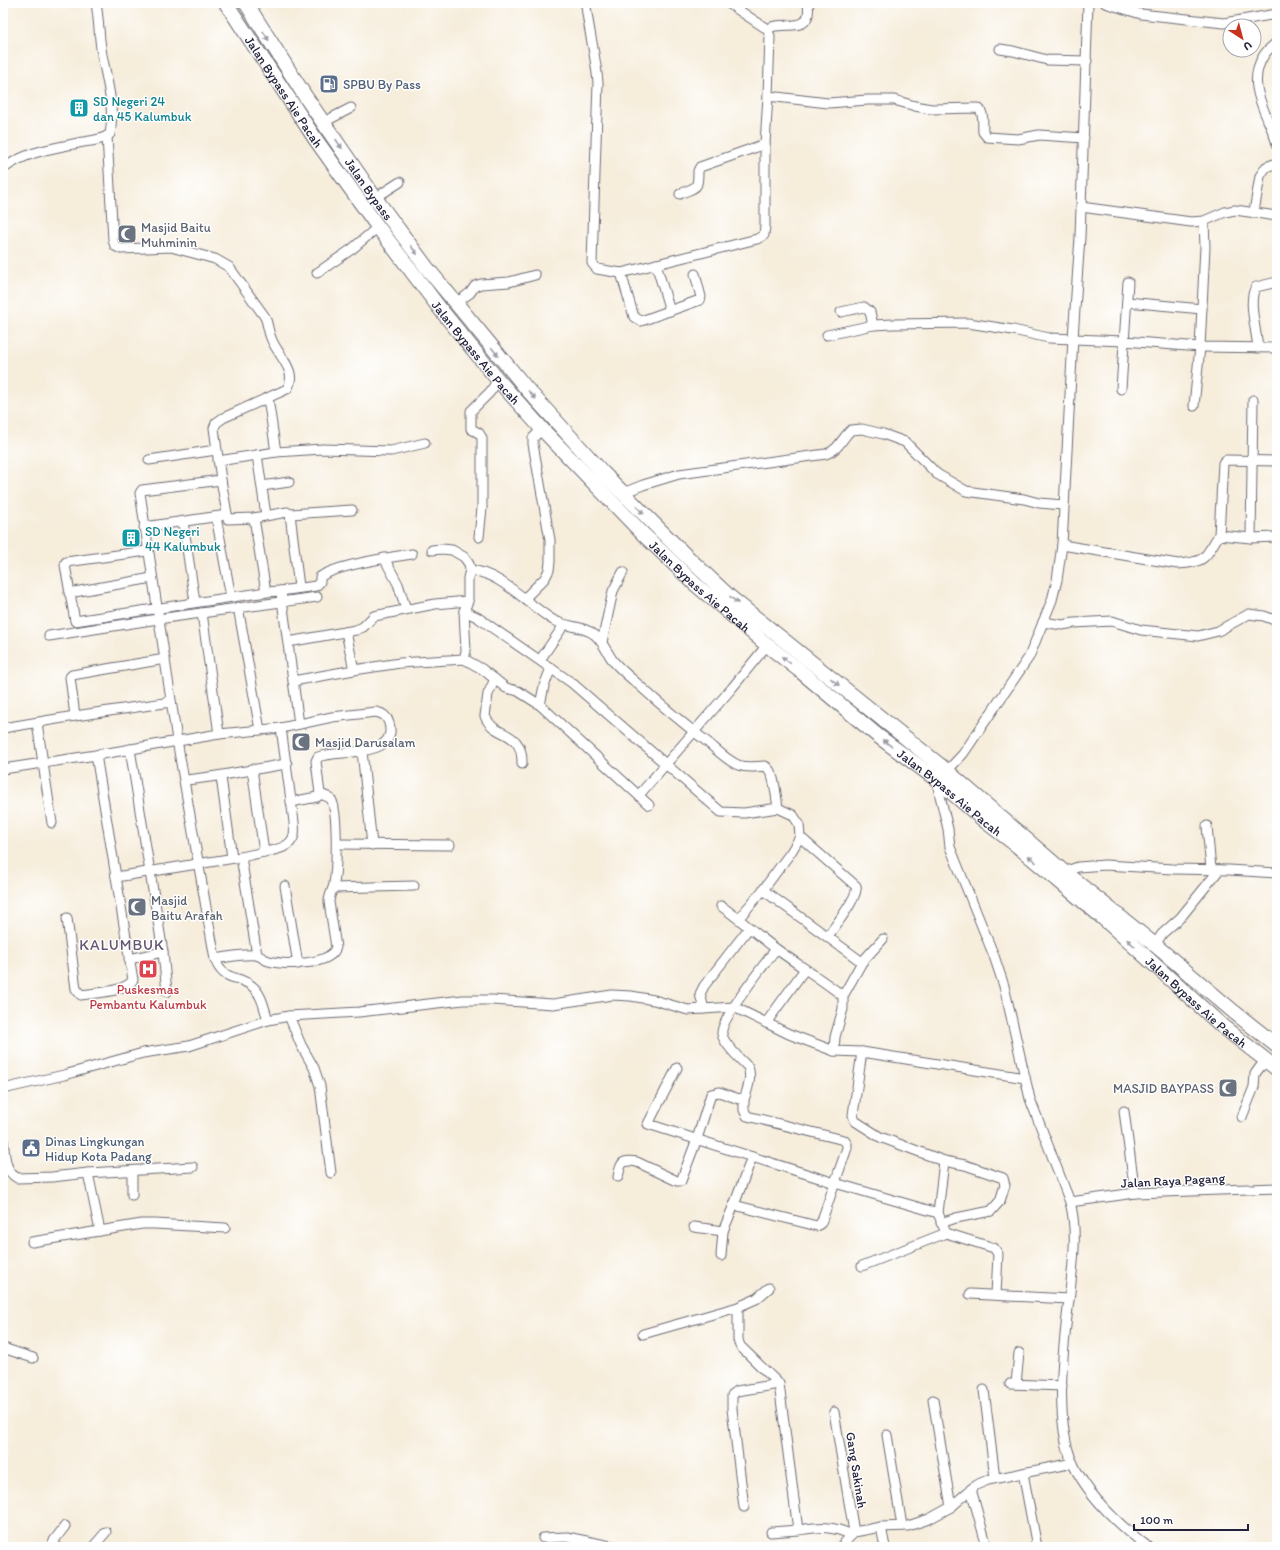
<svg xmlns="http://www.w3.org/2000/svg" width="1280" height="1550" font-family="Itim,sans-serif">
	<rect width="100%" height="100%" fill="#fff"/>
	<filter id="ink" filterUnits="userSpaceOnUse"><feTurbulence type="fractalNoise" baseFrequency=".025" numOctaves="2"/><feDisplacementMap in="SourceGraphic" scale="8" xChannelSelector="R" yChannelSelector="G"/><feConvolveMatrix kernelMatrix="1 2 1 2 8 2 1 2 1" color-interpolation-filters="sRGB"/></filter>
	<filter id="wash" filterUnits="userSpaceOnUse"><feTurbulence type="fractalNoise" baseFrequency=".012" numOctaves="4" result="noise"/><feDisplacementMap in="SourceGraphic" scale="16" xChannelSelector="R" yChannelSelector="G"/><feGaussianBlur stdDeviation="0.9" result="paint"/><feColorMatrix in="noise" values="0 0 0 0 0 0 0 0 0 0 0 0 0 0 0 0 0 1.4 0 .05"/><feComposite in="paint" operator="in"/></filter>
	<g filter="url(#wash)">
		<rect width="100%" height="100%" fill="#f6eddb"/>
	</g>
	<g filter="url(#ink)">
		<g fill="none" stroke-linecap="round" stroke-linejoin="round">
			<!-- minor casing -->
			<g stroke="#6c6973" stroke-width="11">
				<g id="minor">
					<path d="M587,3L586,6C589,32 596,57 598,83L592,263L597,269L621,273L757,239L764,235L765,225V144L768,96L770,36L767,29C770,28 773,26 776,26C792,23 812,32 808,3"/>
					<path d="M728,3L767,29"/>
					<path d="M1105,3L1141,14L1224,23L1277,14"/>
					<path d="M1277,42C1273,46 1267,50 1264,55C1244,86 1269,115 1277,144"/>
					<path d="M1000,49L1013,51L1047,60L1087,61"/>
					<path d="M768,96L828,103L868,100H894L915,106L931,109L978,108C985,113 982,124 983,132L987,137L1018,139L1039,135L1084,138"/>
					<path d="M324,122L351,108"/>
					<path d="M107,136L113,240L115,246L121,249L171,247L215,259L229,267L265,317C268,324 268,331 271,338C277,355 299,371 287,389L223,418L216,423L214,428L221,480L142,490L140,493L177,740L215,959C223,982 236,974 252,986C262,994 264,1008 268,1020"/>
					<path d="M3,169C26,151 55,148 83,142C91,141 103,140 110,134C115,109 107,80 102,55C99,38 99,20 96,3"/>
					<path d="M680,194C697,186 698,190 698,171L700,167L765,144"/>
					<path d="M375,198L400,182"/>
					<path d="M1081,207L1191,222L1204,221L1225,212L1235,210L1277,216"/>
					<path d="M1254,212L1260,176L1266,167L1277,163"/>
					<path d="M656,264L670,311"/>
					<path d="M317,273L352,249L378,227"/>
					<path d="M621,273L634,317L641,321L700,300L701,297L695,274"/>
					<path d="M1127,302L1202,309"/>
					<path d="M456,303L470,293L475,286L481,284L509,282L535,275"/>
					<path d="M841,312L864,307L870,312L873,325"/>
					<path d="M827,335L873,325L893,324L968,323L1013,330L1049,338L1124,341L1200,347L1277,348"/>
					<path d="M1258,348C1257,333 1247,299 1256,287L1277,282"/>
					<path d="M1121,389L1128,282"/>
					<path d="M268,398L276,452"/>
					<path d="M1194,406L1200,347L1205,247L1204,221"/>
					<path d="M257,455L266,515"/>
					<path d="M149,460L216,450"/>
					<path d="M218,461L276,452L323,449L391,451L425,443"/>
					<path d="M221,480L228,519L254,518L287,512L290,514L299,587"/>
					<path d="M262,486L289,482"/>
					<path d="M623,493L643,485L679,474L826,454C840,449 840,440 851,430L862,429L883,434L905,442L937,474L966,491L1024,499L1039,503L1063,505"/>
					<path d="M290,514L352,510"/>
					<path d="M216,517L231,597"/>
					<path d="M254,518L266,592L280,591L281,593L299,724"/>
					<path d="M183,522L195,602"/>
					<path d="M144,527L227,515"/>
					<path d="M1219,535L1223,463L1226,460L1277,461"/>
					<path d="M479,537L482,508V438L479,433L471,429V411L490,392L498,380"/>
					<path d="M1251,538L1253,400"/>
					<path d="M1062,545L1178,564C1207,562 1204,558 1219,535L1251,538L1277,537"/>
					<path d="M147,551L66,562L65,565L75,621L266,592"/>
					<path d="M384,558L398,584L406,609"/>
					<path d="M470,570C501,573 527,604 553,620C566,627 585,626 595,635C604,643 607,653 614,662C622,671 632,679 641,687C662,706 684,724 706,741C716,749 726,760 738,765C747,768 756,767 765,766C775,771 776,797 778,808"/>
					<path d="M280,591L316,586L320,582V577C336,565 391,557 412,554"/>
					<path d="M69,593L152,578"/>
					<path d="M525,598L545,578L549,570L550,562V540L533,444V438L542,429"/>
					<path d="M238,607L260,730"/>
					<path d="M464,611L477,617L572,683L721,812L744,813L778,808L793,815L799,824L800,837L791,852L763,890L739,918"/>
					<path d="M202,613L219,734"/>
					<path d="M1043,622L1062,625L1074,623L1112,621L1141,630L1198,636L1218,631L1249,614L1264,616L1277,621"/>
					<path d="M49,636L158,619L317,597"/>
					<path d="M288,642L356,630L363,627L374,616L435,604L468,601"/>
					<path d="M602,642L613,591L623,572"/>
					<path d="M165,659L72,675L70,677L75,716L171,702"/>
					<path d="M464,659L482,669L506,688L518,691L540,705L649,805"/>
					<path d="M540,660L564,625"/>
					<path d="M354,670L400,663L464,659L466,651L464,611L468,601V578L470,570L469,564L464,557L452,550L442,549L432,550"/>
					<path d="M495,679L488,694L485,716C494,739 523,728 522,764"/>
					<path d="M293,681L354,670L346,632"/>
					<path d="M540,705L544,686L551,668"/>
					<path d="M37,723L52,823"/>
					<path d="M3,728L75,716"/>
					<path d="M130,749L163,952L167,992"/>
					<path d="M362,751L372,845"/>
					<path d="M3,769L96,755L219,734L281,728L332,717L376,712C382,713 387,716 389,723C399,759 337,749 318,757L316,761L320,794L317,797L291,802"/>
					<path d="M947,771L963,754L1029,657L1052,600L1057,580L1062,545L1073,338L1080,237L1088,3"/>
					<path d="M221,777L232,858"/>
					<path d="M936,779L948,829L950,847L994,956L1004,986L1030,1099L1070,1202C1078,1232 1073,1262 1070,1292C1064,1340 1053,1420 1073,1464C1089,1497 1119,1525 1148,1547"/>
					<path d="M185,780C219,777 253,769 287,764"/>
					<path d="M639,795L732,688L767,645"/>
					<path d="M1207,826L1211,869"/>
					<path d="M800,837L856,886C859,896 835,926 828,936"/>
					<path d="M337,844L450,845"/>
					<path d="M264,852C275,850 291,848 294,835C295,831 294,826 294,822L281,728"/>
					<path d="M241,857L257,955"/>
					<path d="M1064,872L1078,867L1105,865L1173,869L1229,870L1277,873"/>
					<path d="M116,877L241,857L264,852L252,769"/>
					<path d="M285,886L298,964"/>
					<path d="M333,888L414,886"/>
					<path d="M763,890L862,962L843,996V1009L835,1037L834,1051"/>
					<path d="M721,906C740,919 756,934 775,948C797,964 821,979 843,996"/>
					<path d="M67,918L76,989L81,995C95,993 125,992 133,980L96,755"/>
					<path d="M1155,945L1162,934L1181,917L1219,870"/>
					<path d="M129,959L163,952"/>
					<path d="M215,959C228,957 242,954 255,955C259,955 262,958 266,960C282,966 331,966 336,947L329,902C329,897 331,893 333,888C337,873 338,815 332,801C330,796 324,796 320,794"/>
					<path d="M862,962L883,939"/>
					<path d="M704,1009L700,994L704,986L749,928"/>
					<path d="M289,1016L301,1045L314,1068L320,1086L331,1173"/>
					<path d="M766,1023L805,969"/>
					<path d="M862,1052L853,1115L855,1121L880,1137L944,1161L965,1165L1003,1178L1005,1185L1000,1201L991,1211L956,1218L941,1223"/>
					<path d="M677,1068L648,1124L835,1183L938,1213"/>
					<path d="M3,1089L64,1075L143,1053L189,1046L268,1020L289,1016L359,1012L463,1000H492L553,1004L612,995L631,996L654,1000L688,1010L734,1007L789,1034L834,1051L862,1052L1025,1078"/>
					<path d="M1124,1111L1135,1193"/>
					<path d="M1242,1117L1254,1087L1255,1074L1260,1067L1267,1062L1265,1059"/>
					<path d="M3,1140C5,1153 4,1171 17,1178L52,1177L88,1173"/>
					<path d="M944,1161L938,1213L946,1233L994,1248L998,1254L996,1295"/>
					<path d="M618,1177C621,1163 621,1159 637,1162L677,1181H681L697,1139L711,1094L719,1092L739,1099L745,1097C748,1087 752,1077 748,1067C741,1060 723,1043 722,1034C719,1021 766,962 776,949"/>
					<path d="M132,1195V1171"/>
					<path d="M1070,1202L1135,1193L1277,1188"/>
					<path d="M734,1205L817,1226L821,1223L847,1148V1144L844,1140L747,1116L744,1110V1098"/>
					<path d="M694,1227L723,1231"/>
					<path d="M100,1231L88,1173L193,1167"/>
					<path d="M32,1242L142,1224H155L225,1228"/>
					<path d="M721,1256L723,1231L734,1205L752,1157"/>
					<path d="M862,1266L946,1233"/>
					<path d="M970,1294L1069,1299"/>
					<path d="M738,1307L756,1299L769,1288"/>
					<path d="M643,1334L738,1307V1340L740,1346L779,1384L798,1530C820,1527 831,1525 852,1535"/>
					<path d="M3,1348L33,1358"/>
					<path d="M1010,1384L1062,1386"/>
					<path d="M1016,1384L1019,1353"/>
					<path d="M984,1390L995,1478"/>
					<path d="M933,1400L951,1507"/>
					<path d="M834,1412L854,1532"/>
					<path d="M887,1435L902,1526"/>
					<path d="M1023,1473L1037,1547"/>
					<path d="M971,1489L987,1547"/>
					<path d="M744,1507L732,1409V1395L737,1391L779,1384"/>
					<path d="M881,1527L885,1547"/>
					<path d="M771,1532L798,1530"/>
					<path d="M543,1538L567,1537L615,1547"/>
					<path d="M57,1547L53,1542L65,1526"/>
					<path d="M93,1547L106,1532"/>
					<path d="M841,1547L854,1532L881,1527L908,1526L929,1519L951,1507L976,1485L988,1480L1073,1463"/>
				</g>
			</g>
			<!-- highway casing -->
			<g stroke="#6c6973" stroke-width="16">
				<g id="highway">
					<path id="s1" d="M226,3L316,140L378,227L441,310L498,380L542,429L643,534L695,584L767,645L799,670L878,736L936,779L986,822L1015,844L1102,917L1222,1026L1277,1069"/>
					<path id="s2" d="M246,3L305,96L375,198L427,268L526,388L603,473L681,551L731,598L947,771L1064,872L1155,945L1234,1012L1277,1046"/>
				</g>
			</g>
			<!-- minor -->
			<use href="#minor" stroke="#fff" stroke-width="9"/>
			<!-- highway -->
			<use href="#highway" stroke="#fff" stroke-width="14"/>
		</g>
		<!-- one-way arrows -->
		<defs><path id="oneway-solid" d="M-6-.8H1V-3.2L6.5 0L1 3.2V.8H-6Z"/></defs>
		<g fill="#9c9ca7">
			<use href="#oneway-solid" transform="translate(266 36) rotate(58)"/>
			<use href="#oneway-solid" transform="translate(339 144) rotate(56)"/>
			<use href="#oneway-solid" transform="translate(414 250) rotate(53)"/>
			<use href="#oneway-solid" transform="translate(495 352) rotate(51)"/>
			<use href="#oneway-solid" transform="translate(532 395) rotate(48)"/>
			<use href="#oneway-solid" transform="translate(640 510) rotate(45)"/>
			<use href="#oneway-solid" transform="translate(734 600) rotate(39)"/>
			<use href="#oneway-solid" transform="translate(786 660) rotate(-143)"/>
			<use href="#oneway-solid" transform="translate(835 682) rotate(39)"/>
			<use href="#oneway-solid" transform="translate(887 743) rotate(-143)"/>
			<use href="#oneway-solid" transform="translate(1032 859) rotate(-139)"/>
			<use href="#oneway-solid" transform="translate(1131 943) rotate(-138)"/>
		</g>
	</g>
	<!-- icons -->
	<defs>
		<g id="fuel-square" transform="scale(1)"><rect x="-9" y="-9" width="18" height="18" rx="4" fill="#5c6f8a" stroke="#fff"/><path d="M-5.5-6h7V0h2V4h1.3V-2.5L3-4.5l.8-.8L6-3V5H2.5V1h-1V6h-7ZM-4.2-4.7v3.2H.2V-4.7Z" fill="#fff"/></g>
		<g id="building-square" transform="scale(1)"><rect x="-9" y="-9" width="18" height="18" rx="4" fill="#0f9aa8" stroke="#fff"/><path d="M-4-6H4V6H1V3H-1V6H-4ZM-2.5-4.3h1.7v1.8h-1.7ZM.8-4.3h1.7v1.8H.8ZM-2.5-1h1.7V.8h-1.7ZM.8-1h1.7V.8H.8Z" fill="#fff"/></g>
		<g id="mosque-square" transform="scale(1)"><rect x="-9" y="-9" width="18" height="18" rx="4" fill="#6b7280" stroke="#fff"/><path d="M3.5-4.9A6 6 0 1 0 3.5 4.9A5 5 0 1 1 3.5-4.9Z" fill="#fff"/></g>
		<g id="hospital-square" transform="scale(1)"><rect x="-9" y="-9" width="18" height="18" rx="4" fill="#e0444e" stroke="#fff"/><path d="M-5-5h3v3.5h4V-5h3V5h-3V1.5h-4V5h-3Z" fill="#fff"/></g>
		<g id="civic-square" transform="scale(1)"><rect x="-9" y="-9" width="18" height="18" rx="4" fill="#5c6f8a" stroke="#fff"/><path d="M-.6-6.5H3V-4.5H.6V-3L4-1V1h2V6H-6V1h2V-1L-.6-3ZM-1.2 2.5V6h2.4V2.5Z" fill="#fff"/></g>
	</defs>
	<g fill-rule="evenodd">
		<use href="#fuel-square" x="329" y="84"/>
		<use href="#building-square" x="79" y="108"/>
		<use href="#mosque-square" x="127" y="234"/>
		<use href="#building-square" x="131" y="538"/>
		<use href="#mosque-square" x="301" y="742"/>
		<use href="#mosque-square" x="137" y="907"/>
		<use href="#hospital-square" x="148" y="969"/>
		<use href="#mosque-square" x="1228" y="1088"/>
		<use href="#civic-square" x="31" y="1148"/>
	</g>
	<g text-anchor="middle" stroke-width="3" stroke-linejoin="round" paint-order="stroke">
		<!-- service labels -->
		<g font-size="13" fill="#4e5e75" stroke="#fff" text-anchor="start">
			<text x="343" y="89">SPBU By Pass</text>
			<text x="45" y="1146">Dinas Lingkungan<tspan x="45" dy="15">Hidup Kota Padang</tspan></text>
		</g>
		<!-- street labels -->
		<g font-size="13" fill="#22223b" stroke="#fff">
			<text dy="5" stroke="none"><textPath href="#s1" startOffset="106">Jalan Bypass Aie Pacah</textPath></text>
			<text dy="5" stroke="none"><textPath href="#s2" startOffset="223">Jalan Bypass</textPath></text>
			<text dy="5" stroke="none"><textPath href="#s1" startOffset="430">Jalan Bypass Aie Pacah</textPath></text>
			<text dy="5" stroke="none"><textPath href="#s1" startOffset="754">Jalan Bypass Aie Pacah</textPath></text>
			<text dy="5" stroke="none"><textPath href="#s1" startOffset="1078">Jalan Bypass Aie Pacah</textPath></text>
			<text dy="5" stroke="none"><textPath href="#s1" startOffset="1402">Jalan Bypass Aie Pacah</textPath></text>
			<text transform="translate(1173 1180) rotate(-3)" y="5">Jalan Raya Pagang</text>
			<text transform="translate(857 1470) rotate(81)" y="5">Gang Sakinah</text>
		</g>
		<!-- culture labels -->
		<g font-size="13" fill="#0d838f" stroke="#fff" text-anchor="start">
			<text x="93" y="106">SD Negeri 24<tspan x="93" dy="15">dan 45 Kalumbuk</tspan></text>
			<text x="145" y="536">SD Negeri<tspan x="145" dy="15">44 Kalumbuk</tspan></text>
		</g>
		<!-- worship labels -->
		<g font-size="13" fill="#5b616d" stroke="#fff" text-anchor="start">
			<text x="141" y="232">Masjid Baitu<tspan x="141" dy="15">Muhminin</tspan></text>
			<text x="315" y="747">Masjid Darusalam</text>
			<text x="151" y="905">Masjid<tspan x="151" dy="15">Baitu Arafah</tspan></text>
			<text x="1214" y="1093" text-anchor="end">MASJID BAYPASS</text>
		</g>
		<!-- health labels -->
		<g font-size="13" fill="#be3a42" stroke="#fff">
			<text x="148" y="994">Puskesmas<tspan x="148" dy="15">Pembantu Kalumbuk</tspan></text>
		</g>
		<!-- quarter labels -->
		<g font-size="15" letter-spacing="1" fill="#645471" stroke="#fff">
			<text x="122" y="950">KALUMBUK</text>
		</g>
	</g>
	<!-- margin -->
	<rect width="1280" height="1550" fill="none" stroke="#fff" stroke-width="16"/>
	<!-- north arrow -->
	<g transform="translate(1242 38) rotate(144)"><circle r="19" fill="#ffffff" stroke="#a7a7b1"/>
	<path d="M0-3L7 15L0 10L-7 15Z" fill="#c8321e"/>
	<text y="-6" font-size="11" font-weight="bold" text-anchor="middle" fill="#22223b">U</text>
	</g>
	<!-- scale -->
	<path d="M1134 1524v6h114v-6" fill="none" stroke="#22223b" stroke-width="2"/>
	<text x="1140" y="1524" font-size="12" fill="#22223b" stroke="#ffffff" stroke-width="3" paint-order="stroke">100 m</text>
</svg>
